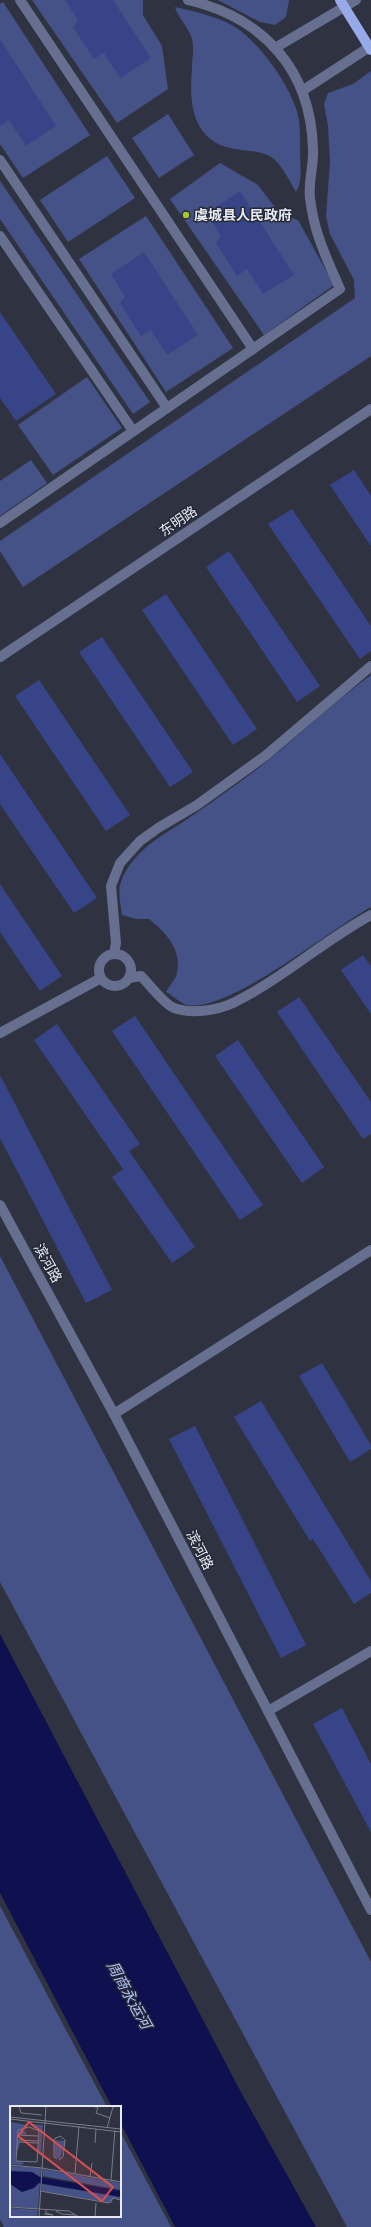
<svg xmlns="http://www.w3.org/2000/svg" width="371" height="2227" font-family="'Public Sans','Noto Sans SC',sans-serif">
	<rect width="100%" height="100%" fill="#2f3341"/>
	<!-- green -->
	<g fill="#455287">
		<path d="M32,0H143V15L162,46L168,89L117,123Z"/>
		<path d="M218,0H289L286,17L275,25L260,22Z"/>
		<path d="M3,2L90,135L23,178L0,144V4Z"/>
		<path d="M175,7C193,11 211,15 228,23C256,36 294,89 299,120C300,129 300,140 300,150C300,163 303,181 296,192C290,182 283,167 274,159C258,145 227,157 206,135C190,118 190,92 192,69C192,58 195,46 191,36C187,25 178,18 175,7Z"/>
		<path d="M371,71V356L23,587L0,551V541L355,298L354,280L330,234L326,216L330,162L328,126L324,104L328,93L353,84Z"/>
		<path d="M168,114L194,155L159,178L132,138Z"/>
		<path d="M107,156L135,198L68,242L40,200Z"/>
		<path d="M220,163L258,185L280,214L298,220L334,285L264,335L170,199Z"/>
		<path d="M0,181L150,402L133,414L0,219Z"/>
		<path d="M146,216L233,348L166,392L79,259Z"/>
		<path d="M87,377L122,428L53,475L18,425Z"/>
		<path d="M31,460L47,483L0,516V481Z"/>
		<path d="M371,675V907C330,929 229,1013 187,1005C180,1003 172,995 166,992C169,986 176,979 177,973C182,949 166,933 149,919H136L122,915C119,893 116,886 129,866C144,846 159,837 180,824C204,808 228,791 252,773C293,742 329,705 371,675Z"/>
		<path d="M0,1256L371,1962V2227H347L0,1582Z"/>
		<path d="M0,1906L107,2107H11V2216H120V2131L171,2227H4L0,2219Z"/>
	</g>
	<!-- water -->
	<path fill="#0e104f" d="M0,1634L242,2094L316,2227H175L120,2122V2107H112L0,1893Z"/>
	<!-- building -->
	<g fill="#374588">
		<path d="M65,0H113L151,58L120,78L104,53L94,59L73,27L78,20Z"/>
		<path d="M0,39L56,126L26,146L9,120L0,126Z"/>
		<path d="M240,191L294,275L263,294L247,269L237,276L216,243L221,236L207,213Z"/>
		<path d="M144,252L198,335L167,355L151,330L141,336L120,303L125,297L111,274Z"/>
		<path d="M0,312L56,394L16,421L0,398Z"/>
		<path d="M354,470L371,496V546L330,485Z"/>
		<path d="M292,509L371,626V651L360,659L268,524Z"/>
		<path d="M229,551L320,686L297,702L206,567Z"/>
		<path d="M166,594L257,729L233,745L142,610Z"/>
		<path d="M102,637L193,772L170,787L79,652Z"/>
		<path d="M39,680L130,815L106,831L15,696Z"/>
		<path d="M0,754L97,898L74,913L0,804Z"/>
		<path d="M0,884L62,976L40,991L0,932Z"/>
		<path d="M363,955L371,966V1014L341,970Z"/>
		<path d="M299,997L371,1102V1134L363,1139L277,1012Z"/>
		<path d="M135,1016L263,1205L240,1220L112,1031Z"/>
		<path d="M57,1024L140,1144L129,1151L195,1247L172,1263L112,1177L123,1169L34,1040Z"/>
		<path d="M238,1040L324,1167L302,1183L215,1056Z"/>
		<path d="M0,1075L112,1290L86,1303L0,1138Z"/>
		<path d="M322,1363L371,1445V1449L350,1462L299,1376Z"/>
		<path d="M261,1401L371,1581V1593L354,1604L313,1539L310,1541L234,1417Z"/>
		<path d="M195,1426L306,1645L281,1658L169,1439Z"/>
		<path d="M342,1708L371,1764V1832L313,1724Z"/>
	</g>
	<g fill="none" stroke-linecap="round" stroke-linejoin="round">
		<!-- minor -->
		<g stroke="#666f8f" stroke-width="10">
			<path d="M20,0L253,349"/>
			<path d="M275,48L356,0"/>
			<path d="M302,91L371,46"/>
			<path d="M0,160L167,408"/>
			<path d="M0,236L133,431"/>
			<path d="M0,523L340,289C326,257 314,233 310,198C308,182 314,165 313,149C311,70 264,18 188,0"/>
			<path d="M0,657L371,409"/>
			<path d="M114,954L116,943L111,886L120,863L140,841L158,828L197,805L265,756L371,666"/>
			<circle cx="115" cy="970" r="16"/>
			<path d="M129,978L141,976C149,984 164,1004 174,1008C191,1014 216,1011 233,1003C282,979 323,941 371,915"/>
			<path d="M0,1033L101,978"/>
			<path d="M0,1205L114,1414L371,1910"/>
			<path d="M114,1414L371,1250"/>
			<path d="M268,1711L371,1651"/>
		</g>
		<!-- major -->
		<path stroke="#97a9e9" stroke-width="10" d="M340,0L371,50"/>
	</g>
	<!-- markers -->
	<circle fill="#a5c823" stroke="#252937" stroke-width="1.5" cx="186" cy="215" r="4"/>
	<g text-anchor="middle" stroke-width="3" stroke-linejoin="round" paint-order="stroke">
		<!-- poi labels -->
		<g font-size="14" font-weight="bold" fill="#e7eaf3" stroke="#252937" text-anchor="start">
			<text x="194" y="220">虞城县人民政府</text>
		</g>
		<!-- street labels -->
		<g font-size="14" fill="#e7eaf3" stroke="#252937">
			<text transform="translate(178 521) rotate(-34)" y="5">东明路</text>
			<text transform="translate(48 1263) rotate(61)" y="5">滨河路</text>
			<text transform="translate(200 1550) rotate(63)" y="5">滨河路</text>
		</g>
		<!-- water labels -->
		<g font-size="15" font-style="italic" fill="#afc0fa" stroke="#252937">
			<text transform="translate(129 1995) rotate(61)" y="5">周商永运河</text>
		</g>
	</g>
	<!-- overview -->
	<g transform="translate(10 2106)">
		<rect width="111" height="111" fill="#2f3341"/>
		<path d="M1,16L17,19L12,24L16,26V29L8,28L7,36L10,37L8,44H11H7L5,55L14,56L12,59L0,58ZM21,18L33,19L31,46H28L30,25L21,20ZM44,34L55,35L50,53L45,51ZM0,60L31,62L28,103L0,100ZM33,63L111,77V84L33,70ZM32,78L111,91V93L103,92L102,97L32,85ZM0,102L28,104L27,111H0Z" fill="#455287"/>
		<path d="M0,65L22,66L30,71L111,85V91L29,77L24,82L12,86L0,78Z" fill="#0e104f"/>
		<path fill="none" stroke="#797c88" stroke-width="1" d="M9,0L11,7L32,9M83,0L88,2L86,7L100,12M0,11L111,23M0,13L111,26M0,18L1,0M19,21L29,25L27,56L6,55L8,24ZM97,22L103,1L111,0M8,29L28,30M7,34L28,35M7,36L28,37M85,37L86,23M47,53L44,51V33L50,30L55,34L53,51L49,54M111,55V70M0,59L32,62L111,76M65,67L69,20M80,70L82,57M101,74L105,24M30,85L99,97L103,92L111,94M0,101L59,105L69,111M46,105L52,108L65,109M34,108L43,109L36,107V104M29,111L36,0M85,111L86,97"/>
		<path fill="#d94f51" fill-opacity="0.15" stroke="#d94f51" stroke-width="2" d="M19,16L103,81L92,95L8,30Z"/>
		<rect width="111" height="111" fill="none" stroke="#e7eaf3" stroke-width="2"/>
	</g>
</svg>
